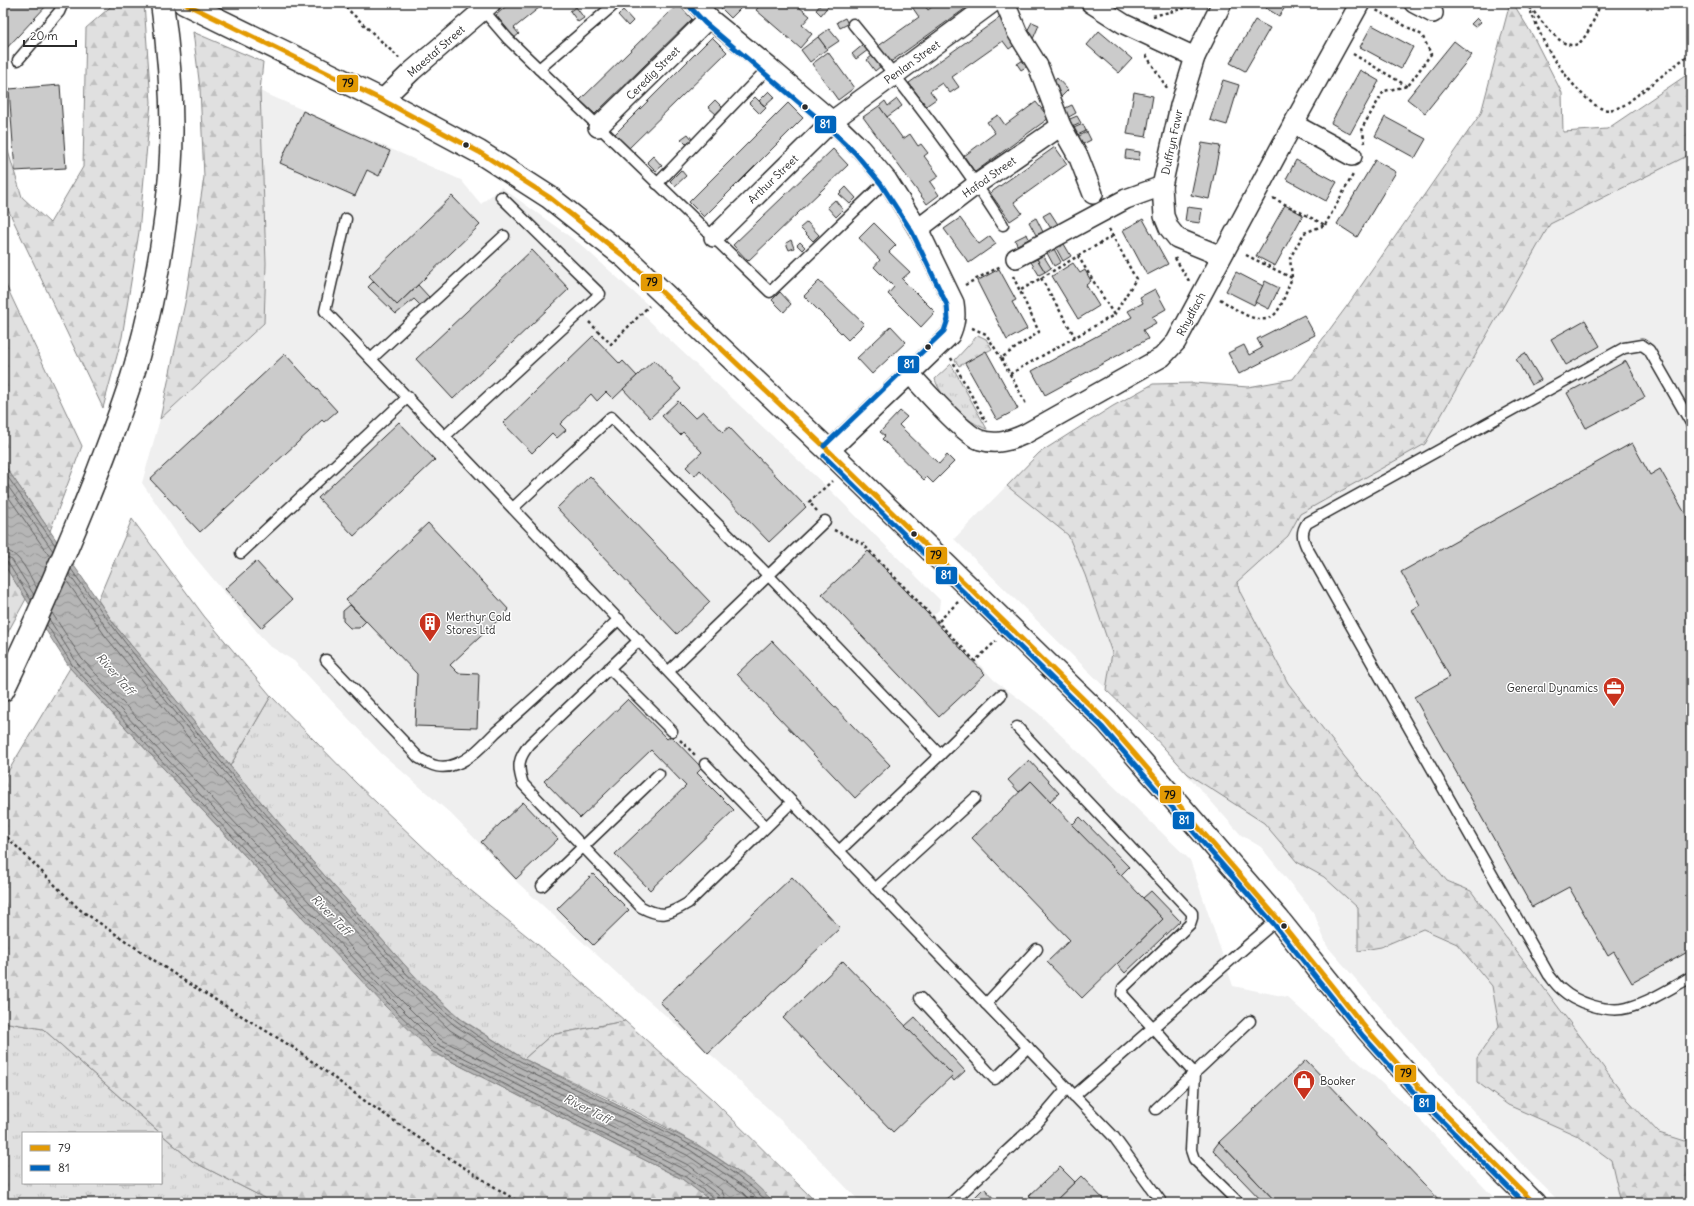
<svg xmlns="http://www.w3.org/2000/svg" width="1694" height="1206" font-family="Delius,sans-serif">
	<defs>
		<pattern id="grass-tufts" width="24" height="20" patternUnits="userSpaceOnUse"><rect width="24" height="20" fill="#e0e0e0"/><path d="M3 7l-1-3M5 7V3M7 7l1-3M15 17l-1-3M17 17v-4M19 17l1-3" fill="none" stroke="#c0c0c0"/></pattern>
		<pattern id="forest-firs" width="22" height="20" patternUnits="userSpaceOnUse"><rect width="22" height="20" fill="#e0e0e0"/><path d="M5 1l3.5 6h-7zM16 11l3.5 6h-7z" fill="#c0c0c0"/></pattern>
		<pattern id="water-waves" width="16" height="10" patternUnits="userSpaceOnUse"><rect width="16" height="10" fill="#b6b6b6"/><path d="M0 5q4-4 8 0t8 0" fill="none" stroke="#949494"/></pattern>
	</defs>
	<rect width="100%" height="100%" fill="#fff"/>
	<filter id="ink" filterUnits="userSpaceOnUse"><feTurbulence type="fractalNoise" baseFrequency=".025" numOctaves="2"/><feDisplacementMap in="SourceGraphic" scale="8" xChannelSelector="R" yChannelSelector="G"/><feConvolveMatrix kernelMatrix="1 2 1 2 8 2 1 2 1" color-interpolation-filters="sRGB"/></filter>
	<g filter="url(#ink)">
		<!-- built -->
		<g fill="#efefef">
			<path d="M1691,72V1203H1561L1532,1175L1421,1054L1327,946L1314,913L1261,847L1241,835L1142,724L954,539L1039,453L1113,406L1153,384L1195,383L1248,387L1292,379L1347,306Z"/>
			<path d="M260,91L461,180L481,204L501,187L580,244L649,306L642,314L829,489L940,600L939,610L933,615L994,680L1038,713L1190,860L1233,986L1287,997L1408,1107L1499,1203H861L795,1134L718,1061L620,976L519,884L450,813L381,753L294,661L268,645L184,544L142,483L160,419L264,323L266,263Z"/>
		</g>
		<!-- grass -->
		<g fill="url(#grass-tufts)" stroke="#868686">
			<path d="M978,335L986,339L992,349L959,366L955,360Z"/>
			<path d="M951,364L987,429C968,423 940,398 935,379Z"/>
			<path d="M271,696L356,783L459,881L558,961L625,1021L551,1035L524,1059L461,1019L420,982L324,875L230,766Z"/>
			<path d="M3,1022L43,1029L160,1133H23V1183H161V1134L192,1161L274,1203H3Z"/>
		</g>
		<!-- forest -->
		<g fill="url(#forest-firs)" stroke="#868686">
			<path d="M115,3H144L151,102L139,232L122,337L103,408L3,199V135L22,197L50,223L83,167L86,28Z"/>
			<path d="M1510,3H1513L1533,36L1562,93L1563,132L1607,129L1691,72V154L1550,224L1425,444L1300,514L1288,536L1237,582L1240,592L1288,683L1344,756L1447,881L1471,891L1628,1100L1659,1133L1684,1141L1691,1138V1203H1621L1611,1160L1578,1136L1508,1105L1477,1082V1058L1499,1026L1492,986L1457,944L1423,929L1381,947L1358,951V908L1324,877L1297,862L1264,823L1188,774L1142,724L1106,690L1112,653L1085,575L1068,535L1007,486L1039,453L1113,406L1153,384L1195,383L1248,387L1293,379L1347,306L1481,113Z"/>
			<path d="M193,32L263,62L260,91L266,263L264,323L160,419L186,298L204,177L200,88Z"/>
			<path d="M3,279L82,446L50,531L3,463Z"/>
			<path d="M132,519L204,616L271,696L230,766L117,628L98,600Z"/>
			<path d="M3,563L26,599L3,641Z"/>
			<path d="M70,668L287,901L431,1051L682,1179L714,1203H274L192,1161L43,1029L3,1022V780Z"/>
			<path d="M625,1021L713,1100L817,1203H775C706,1137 609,1100 524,1059L551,1035Z"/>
		</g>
		<!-- water -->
		<path fill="url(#water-waves)" stroke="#7e7e7e" d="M3,463L117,628L230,766L324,875L420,982L460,1019L524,1059L695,1143L753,1182L775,1203H714L682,1179L431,1051L385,1006L70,668L3,563Z"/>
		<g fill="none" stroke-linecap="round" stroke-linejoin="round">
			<!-- shore -->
			<g stroke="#636363" stroke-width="1">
				<path d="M3,470L55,545"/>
				<path d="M3,479L53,551"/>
				<path d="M3,489L50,557"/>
				<path d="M3,550C20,551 29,576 37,588"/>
				<path d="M3,556L12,560L34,595"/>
				<path d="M3,561L8,563L31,600"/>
				<path d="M71,569C152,684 245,792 339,897C376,938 414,988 458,1022C555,1095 682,1118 769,1203"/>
				<path d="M69,574L110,633L224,771L317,881L413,987L454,1025L519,1067L690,1150L747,1189L762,1203"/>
				<path d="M66,580L106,637L219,775L313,885L409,991L450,1030L516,1072L687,1155L743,1193L753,1203"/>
				<path d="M52,613L82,659L396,995L440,1039L690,1166L722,1191L727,1203"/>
				<path d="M49,619L77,663L392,999L437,1044L687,1171L718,1195L721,1203"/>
				<path d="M47,625L73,666L388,1003L434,1048L684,1176L714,1198L715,1203"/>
			</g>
		</g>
		<!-- building -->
		<g fill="#cbcbcb" stroke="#2b2b2b">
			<path d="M3,3H49L3,52Z"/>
			<path d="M510,3H545L514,28L519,34L514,38L496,15Z"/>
			<path d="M716,3H746L731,18Z"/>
			<path d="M762,3H800L802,4L799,7L810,16L802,25L812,34L800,48L756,10Z"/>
			<path d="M822,3L829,5L821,15L816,10Z"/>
			<path d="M911,3H923L928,10L937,3H973L889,63L877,47L919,17L910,4Z"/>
			<path d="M1267,3H1288L1279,16L1264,7Z"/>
			<path d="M678,4L692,19L595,114L580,100Z"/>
			<path d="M576,7L584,18L578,22L570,11Z"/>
			<path d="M623,10L633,21L628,26L618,15Z"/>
			<path d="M1002,16L1020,41L1009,49L1003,41L952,77L959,87L950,93L942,83L930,91L936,99L926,106L909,83Z"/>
			<path d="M845,18L848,24L840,28L837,22Z"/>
			<path d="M1477,18L1481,22L1475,27L1471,24Z"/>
			<path d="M1255,20L1270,28L1245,71L1230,63Z"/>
			<path d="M1032,22L1039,25L1033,39L1025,35Z"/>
			<path d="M1372,25L1413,47L1401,69L1360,47Z"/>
			<path d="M829,29L839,41L827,49L818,37Z"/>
			<path d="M1099,31L1132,59L1119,73L1087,45Z"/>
			<path d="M712,37L727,52L629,148L615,134Z"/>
			<path d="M818,37L827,49L810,62L801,50Z"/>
			<path d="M1454,41L1472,55L1425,113L1407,99Z"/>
			<path d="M864,44L868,50L856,59L852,54Z"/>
			<path d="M828,52L854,88L838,100L812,64Z"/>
			<path d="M873,55L881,66L875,71L867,60Z"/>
			<path d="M1028,57L1032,63L1021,70L1017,64Z"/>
			<path d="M1360,70L1379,81L1350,134L1331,123Z"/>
			<path d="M1057,78L1068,90L1061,97L1050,86Z"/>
			<path d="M1223,80L1239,85L1227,125L1210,120Z"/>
			<path d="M60,85L66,168L15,171L9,89Z"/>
			<path d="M769,91L775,97L765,106L759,101Z"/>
			<path d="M1134,92L1153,96L1146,137L1127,134Z"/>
			<path d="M755,97L766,108L760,114L749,103Z"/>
			<path d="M897,99L902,106L887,117L879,106L885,101L888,106Z"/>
			<path d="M715,100L723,108L717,115L708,107Z"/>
			<path d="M1036,102L1049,118L975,172L964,156L995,133L987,122L998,115L1005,125Z"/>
			<path d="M788,103L803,118L704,217L689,202Z"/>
			<path d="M1072,105L1076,113L1065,119L1061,110Z"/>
			<path d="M879,106L903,139L910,134L918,146L921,144L928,153L924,156L939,176L930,182L939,195L927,204L863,117Z"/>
			<path d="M303,111L390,151L379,176L367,170L355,196L280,163Z"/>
			<path d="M1077,116L1081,123L1068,129L1065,121Z"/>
			<path d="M1385,117L1426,139L1415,158L1375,136Z"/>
			<path d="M1083,124L1086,131L1073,137L1069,130Z"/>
			<path d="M1087,132L1091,140L1079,146L1075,138Z"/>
			<path d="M688,134L692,139L686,144L681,139Z"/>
			<path d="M1202,143L1220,146L1209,199L1191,195Z"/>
			<path d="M1055,147L1067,164L1014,202L1022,213L1010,221L990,193Z"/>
			<path d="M833,149L848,165L748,261L733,245Z"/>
			<path d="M1126,150L1140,152L1139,160L1125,158Z"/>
			<path d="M653,156L662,166L656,171L647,162Z"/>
			<path d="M1296,160L1337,182L1326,201L1286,179Z"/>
			<path d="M1375,160L1396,172L1357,237L1337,224Z"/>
			<path d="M681,170L686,176L675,186L670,181Z"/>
			<path d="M846,187L856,198L850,204L839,194Z"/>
			<path d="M452,196L480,225L397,305L369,276Z"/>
			<path d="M835,200L843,210L836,217L827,207Z"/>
			<path d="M1285,205L1303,215L1275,266L1256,256Z"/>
			<path d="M1187,207L1202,209L1200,223L1185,221Z"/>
			<path d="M1050,212L1059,226L1052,230L1043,216Z"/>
			<path d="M960,218L979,244L990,236L996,244L969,263L944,229Z"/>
			<path d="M1036,218L1043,232L1036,235L1029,222Z"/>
			<path d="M1143,219L1168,264L1147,275L1123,230Z"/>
			<path d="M807,222L819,235L813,241L800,228Z"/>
			<path d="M874,223L896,245L889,252L910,272L902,279L935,312L921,327L888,294L894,287L874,267L880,260L859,238Z"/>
			<path d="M1027,234L1029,239L1017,245L1015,240Z"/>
			<path d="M791,240L794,248L789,250L786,243Z"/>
			<path d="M800,242L805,247L802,250L797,245Z"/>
			<path d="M1064,244L1071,256L1063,261L1056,248Z"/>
			<path d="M1054,249L1061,262L1054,266L1047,253Z"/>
			<path d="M532,250L569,289L453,399L416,359Z"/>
			<path d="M1043,255L1051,268L1045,272L1037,259Z"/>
			<path d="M1037,259L1045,272L1039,275L1031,262Z"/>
			<path d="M1073,263L1080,273L1085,270L1091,281L1086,285L1099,306L1078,319L1052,276Z"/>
			<path d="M999,269L1016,300L1012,302L1027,329L1007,340L977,281Z"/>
			<path d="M1236,272L1263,286L1254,305L1226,291Z"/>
			<path d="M374,281L397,305L418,285L429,297L421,306L414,299L396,314L368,287Z"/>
			<path d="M819,281L864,324L848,340L804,296Z"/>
			<path d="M1265,281L1279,288L1269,309L1255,302Z"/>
			<path d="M1155,289L1166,309L1152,317L1156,323L1143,330L1148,339L1045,395L1032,371L1132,317L1128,311L1143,303L1140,297Z"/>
			<path d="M780,292L791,304L784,312L772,300Z"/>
			<path d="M1304,315L1315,335L1239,374L1228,353L1244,345L1249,355L1262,348L1257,339Z"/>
			<path d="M1585,320L1600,346L1566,365L1551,339Z"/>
			<path d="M891,326L906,342L872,374L857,358Z"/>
			<path d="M593,336L620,364L623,361L637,376L613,399L606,392L597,401L591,394L560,424L566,430L557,438L552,433L532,453L503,423Z"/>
			<path d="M986,351L1018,409L997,420L965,363Z"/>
			<path d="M1525,353L1541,380L1531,385L1516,359Z"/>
			<path d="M285,354L337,411L324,422L322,420L200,532L150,479Z"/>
			<path d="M654,360L681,389L650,418L623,389Z"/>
			<path d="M1626,361L1645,397L1586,428L1567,393Z"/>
			<path d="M678,401L695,418L703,411L723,432L729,427L806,507L769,542L700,470L695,476L686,467L702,452L683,432L680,435L662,416Z"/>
			<path d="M900,411L907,417L899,425L939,464L947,455L954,462L933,483L927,477L924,480L882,439L885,436L880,432Z"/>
			<path d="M399,422L435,460L354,536L318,498Z"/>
			<path d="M1632,443L1650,475L1660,469L1691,524V950L1632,983L1614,952L1608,956L1569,887L1532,907L1414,697L1450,677L1412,610L1420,605L1401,572Z"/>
			<path d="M590,476L710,602L677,634L557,508Z"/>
			<path d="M428,523L509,610L450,665L458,673L479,674L477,728L415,726L417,674L346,600Z"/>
			<path d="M868,551L985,674L939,717L822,594Z"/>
			<path d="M256,561L292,600L261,628L225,589Z"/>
			<path d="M350,605L366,621L359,628H350L343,621V611Z"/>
			<path d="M772,641L890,765L855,798L737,674Z"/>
			<path d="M628,699L667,739L671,736L702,768L697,773L734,810L650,890L615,854L686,786L651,750L580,818L544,781Z"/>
			<path d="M1029,760L1059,793L1050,801L1031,781L1019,792L1008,780Z"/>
			<path d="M1031,781L1163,919L1082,998L1047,962L1070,940L972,838Z"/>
			<path d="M523,802L558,839L516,879L481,842Z"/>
			<path d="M1080,817L1129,867L1121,875L1072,825Z"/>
			<path d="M593,874L629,910L593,945L557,909Z"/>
			<path d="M792,877L840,928L708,1053L660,1002Z"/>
			<path d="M1151,891L1180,921L1125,973L1117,964L1163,919L1143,898Z"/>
			<path d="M843,961L953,1075L893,1132L783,1018Z"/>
			<path d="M915,1017L965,1071L954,1081L951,1077L953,1075L905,1026Z"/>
			<path d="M1306,1060L1442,1203H1277L1219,1142Z"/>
			<path d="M1219,1142L1275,1201L1273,1203H1264L1213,1150Z"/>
			<path d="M1060,1167L1075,1182L1053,1203H1035L1029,1196Z"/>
			<path d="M1081,1176L1107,1203H1053L1075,1182Z"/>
			<path d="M984,1188L998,1203H969Z"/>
		</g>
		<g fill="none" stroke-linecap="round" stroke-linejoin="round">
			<!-- service casing -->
			<g stroke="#2b2b2b" stroke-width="13">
				<g id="service">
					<path d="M483,10L508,39L770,292L887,180"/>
					<path d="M853,24C906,88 958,154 1003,225"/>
					<path d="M18,60L59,12L63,3"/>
					<path d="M539,69L616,3"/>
					<path d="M657,184L769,67"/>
					<path d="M346,219L325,311L792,802L1114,1137L1162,1203"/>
					<path d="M371,359L504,236"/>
					<path d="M1691,423L1649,350L1642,345L1624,348L1307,523C1301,532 1302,538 1307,548L1549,975C1553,980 1556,985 1561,989C1576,1003 1607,1013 1627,1008C1650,1002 1671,988 1691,977"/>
					<path d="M445,436L600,294L501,197"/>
					<path d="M513,508L611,417L768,575L940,755"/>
					<path d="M241,553L408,397"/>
					<path d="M639,640L530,744C518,758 517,766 523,784L641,907C662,918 668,915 688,903L792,802"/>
					<path d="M326,660L419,758C432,766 442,770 456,764C471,759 485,743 496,732C538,696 579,657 619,619"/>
					<path d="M609,668L672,731"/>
					<path d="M669,671L825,521"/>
					<path d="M1017,727L1192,913V918L1190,924L1123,988L1122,994L1195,1074L1191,1150L1194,1159L1239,1203"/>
					<path d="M705,764L766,827"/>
					<path d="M839,851L940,755L1001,695"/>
					<path d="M542,886L659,774"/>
					<path d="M875,889L975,798"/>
					<path d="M920,998L995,1079L1028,1047"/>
					<path d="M986,1004L1037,949"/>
					<path d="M1074,1096L1278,919"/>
					<path d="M1156,1109L1250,1021"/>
					<path d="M951,1203L1038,1122L1067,1088"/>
				</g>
			</g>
			<!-- minor casing -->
			<g stroke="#2b2b2b" stroke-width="22">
				<g id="minor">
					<path d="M696,3L709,18L769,67L832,121L860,148L887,180L918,229L954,303C956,316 955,324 950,335L829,451"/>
					<path d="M1005,3L1017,32L1038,66L1061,126L1079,158L1093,194"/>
					<path d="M1091,3L1124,24L1195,57"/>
					<path d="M1414,3L1433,13"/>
					<path d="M382,100L412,71L491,3"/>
					<path d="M1293,124L1352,156"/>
					<path d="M598,127L709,18"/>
					<path d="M918,229L977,184L1061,126"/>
					<path d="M714,237L832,121L992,3"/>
					<path d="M1221,256L1177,238L1169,228L1164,216L1162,186L1180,106L1195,57L1222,3"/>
					<path d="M1016,258L1126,199L1162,186"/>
					<path d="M910,374C924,389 963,434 980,440C996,445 1010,441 1025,434L1162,357L1176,342L1285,139L1360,3"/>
				</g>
			</g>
			<!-- primary casing -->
			<g stroke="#2b2b2b" stroke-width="25">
				<path id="primary" d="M184,3L382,100L479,152L549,197L626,258L829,451L1107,722L1278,919L1368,1031L1422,1091L1534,1203"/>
			</g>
			<!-- trunk casing -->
			<g stroke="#2b2b2b" stroke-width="25">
				<path id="trunk" d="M3,690C36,622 66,552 94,482C109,442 126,401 137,360C153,303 165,235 170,175C174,118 170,60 162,3"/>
			</g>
			<!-- path -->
			<g stroke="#2b2b2b" stroke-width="2.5" stroke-dasharray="3 3" stroke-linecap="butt">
				<path d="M341,3L399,58"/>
				<path d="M1526,3C1538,14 1566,62 1583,39C1591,29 1596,14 1601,3"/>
				<path d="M1528,6C1536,22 1542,41 1552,56C1562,71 1585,103 1603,109C1611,111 1619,108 1626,104L1691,53"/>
				<path d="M1153,16L1202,4"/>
				<path d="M1353,54L1407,86"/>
				<path d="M1146,55L1167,88"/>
				<path d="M1365,143L1362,128L1384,91L1408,86L1431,54L1422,35L1376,10"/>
				<path d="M1273,198L1325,225L1304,233L1290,258L1292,278"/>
				<path d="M1325,225L1354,173"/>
				<path d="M1109,229L1136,279L1114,315"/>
				<path d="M1078,256L1113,236"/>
				<path d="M1175,258L1189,281"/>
				<path d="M1013,276L1039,332L1001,358L1010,374L1114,315L1078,256L1021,290"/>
				<path d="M1041,278L1075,337"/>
				<path d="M965,285L1001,266"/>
				<path d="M1220,299C1234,308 1261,330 1276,313C1283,304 1287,289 1292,278L1244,254"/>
				<path d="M589,322L611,344L649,306"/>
				<path d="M972,328L986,334L1001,358"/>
				<path d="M951,358L986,422"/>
				<path d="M1010,374L1026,404"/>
				<path d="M817,511L809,502L832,481"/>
				<path d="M834,530L863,544L975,661L996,641"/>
				<path d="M939,621L958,602"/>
				<path d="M680,740L696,756"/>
				<path d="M3,833L79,909L183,980L294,1048L365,1101L438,1151L520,1203"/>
			</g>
			<!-- service -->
			<use href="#service" stroke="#fff" stroke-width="10"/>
			<!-- minor -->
			<use href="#minor" stroke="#fff" stroke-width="19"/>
			<!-- primary -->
			<use href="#primary" stroke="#fff" stroke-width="22"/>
			<!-- trunk -->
			<use href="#trunk" stroke="#fff" stroke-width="22"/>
			<!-- bus-1 casing -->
			<g stroke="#fff" stroke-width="8">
				<path id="bus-1" d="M184,3L382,100L479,152L549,197L626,258L829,451L1107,722L1278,919L1368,1031L1422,1091L1534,1203"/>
			</g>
			<!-- bus-2 casing -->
			<g stroke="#fff" stroke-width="8">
				<g id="bus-2">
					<path d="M691,8L705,23L827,126L855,153L881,184L912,232L947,305L948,319L944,331L824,446"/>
					<path d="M824,456L1102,727L1273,923L1363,1036L1417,1096L1524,1203"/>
				</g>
			</g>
			<!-- bus-1 -->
			<use href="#bus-1" stroke="#e39a04" stroke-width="5"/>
			<!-- bus-2 -->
			<use href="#bus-2" stroke="#0065bd" stroke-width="5"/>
		</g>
	</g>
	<!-- icons -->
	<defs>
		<g id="building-pin" transform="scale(1.15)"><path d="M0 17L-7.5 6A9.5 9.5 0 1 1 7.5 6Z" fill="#c8321e" stroke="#fff"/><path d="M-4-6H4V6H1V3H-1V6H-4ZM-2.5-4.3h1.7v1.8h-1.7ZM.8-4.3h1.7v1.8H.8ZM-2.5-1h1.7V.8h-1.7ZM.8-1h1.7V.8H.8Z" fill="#fff"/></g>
		<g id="office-pin" transform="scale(1.15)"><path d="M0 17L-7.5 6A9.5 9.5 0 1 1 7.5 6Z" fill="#c8321e" stroke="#fff"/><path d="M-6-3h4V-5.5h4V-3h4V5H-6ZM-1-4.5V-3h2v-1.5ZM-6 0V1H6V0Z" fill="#fff"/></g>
		<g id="shop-pin" transform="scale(1.15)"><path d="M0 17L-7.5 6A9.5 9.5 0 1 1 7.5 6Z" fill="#c8321e" stroke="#fff"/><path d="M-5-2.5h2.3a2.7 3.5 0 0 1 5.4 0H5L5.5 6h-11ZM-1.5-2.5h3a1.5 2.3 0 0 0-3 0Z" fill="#fff"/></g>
	</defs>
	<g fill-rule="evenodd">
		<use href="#building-pin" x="430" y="623"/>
		<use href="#office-pin" x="1614" y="688"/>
		<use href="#shop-pin" x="1304" y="1081"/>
	</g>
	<!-- markers -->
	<g fill="#2b2b2b" stroke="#fff" stroke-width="1.5">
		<circle cx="805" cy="107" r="3.5"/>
		<circle cx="466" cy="145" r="3.5"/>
		<circle cx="928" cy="347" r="3.5"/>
		<circle cx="914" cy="534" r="3.5"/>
		<circle cx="1284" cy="926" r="3.5"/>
	</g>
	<g text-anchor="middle" stroke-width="3" stroke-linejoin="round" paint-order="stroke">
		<!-- street labels -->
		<g font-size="11" fill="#2b2b2b" stroke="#fff">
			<text transform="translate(436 51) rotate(-41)" y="4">Maestaf Street</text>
			<text transform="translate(912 62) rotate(-36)" y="4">Penlan Street</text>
			<text transform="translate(653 73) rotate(-45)" y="4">Ceredig Street</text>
			<text transform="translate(1172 142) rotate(-78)" y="4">Duffryn Fawr</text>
			<text transform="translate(989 177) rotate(-35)" y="4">Hafod Street</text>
			<text transform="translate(773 179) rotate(-44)" y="4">Arthur Street</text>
			<text transform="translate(1191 314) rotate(-62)" y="4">Rhydfach</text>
		</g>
		<!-- poi labels -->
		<g font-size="11" fill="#2b2b2b" stroke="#fff" text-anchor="start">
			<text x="446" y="621">Merthyr Cold<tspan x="446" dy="13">Stores Ltd</tspan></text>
			<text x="1598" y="692" text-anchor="end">General Dynamics</text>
			<text x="1320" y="1085">Booker</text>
		</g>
		<!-- water labels -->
		<g font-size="12" font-style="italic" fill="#5c5c5c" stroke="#fff">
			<text transform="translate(115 674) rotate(49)" y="4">River Taff</text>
			<text transform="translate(331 915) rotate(46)" y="4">River Taff</text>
			<text transform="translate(587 1109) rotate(27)" y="4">River Taff</text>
		</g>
	</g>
	<g stroke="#fff" stroke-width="1.5">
		<rect x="336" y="74" width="23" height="19" rx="4" fill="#e39a04"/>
		<rect x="814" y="115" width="23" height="19" rx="4" fill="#0065bd"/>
		<rect x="640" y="273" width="23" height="19" rx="4" fill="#e39a04"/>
		<rect x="897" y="355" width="23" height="19" rx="4" fill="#0065bd"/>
		<rect x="925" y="546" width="23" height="19" rx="4" fill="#e39a04"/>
		<rect x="935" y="566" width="23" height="19" rx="4" fill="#0065bd"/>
		<rect x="1159" y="785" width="23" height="19" rx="4" fill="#e39a04"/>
		<rect x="1172" y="811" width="23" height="19" rx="4" fill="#0065bd"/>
		<rect x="1394" y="1064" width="23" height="19" rx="4" fill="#e39a04"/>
		<rect x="1413" y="1094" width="23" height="19" rx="4" fill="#0065bd"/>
	</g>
	<g font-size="11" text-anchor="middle" font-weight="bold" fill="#fff">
		<text x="825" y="128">81</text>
		<text x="909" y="368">81</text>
		<text x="946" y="579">81</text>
		<text x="1184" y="824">81</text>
		<text x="1424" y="1107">81</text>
	</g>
	<g font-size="11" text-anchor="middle" font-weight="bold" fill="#111">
		<text x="348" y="87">79</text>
		<text x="652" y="286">79</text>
		<text x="936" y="559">79</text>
		<text x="1170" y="799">79</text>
		<text x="1406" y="1077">79</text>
	</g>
	<!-- margin -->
	<rect width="1694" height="1206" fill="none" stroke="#fff" stroke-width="16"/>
	<rect x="8" y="8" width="1678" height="1190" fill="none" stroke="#2b2b2b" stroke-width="1.5" filter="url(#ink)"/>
	<!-- legend -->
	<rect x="22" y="1132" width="140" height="52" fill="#ffffff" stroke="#aaaaaa"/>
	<rect x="30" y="1145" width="20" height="6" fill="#e39a04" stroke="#aaaaaa"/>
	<text x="58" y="1152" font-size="12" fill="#2b2b2b">79</text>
	<rect x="30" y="1165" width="20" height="6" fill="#0065bd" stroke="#aaaaaa"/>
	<text x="58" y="1172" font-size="12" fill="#2b2b2b">81</text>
	<!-- scale -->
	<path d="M24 40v6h52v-6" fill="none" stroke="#2b2b2b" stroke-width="2"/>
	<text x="30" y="40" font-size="12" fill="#2b2b2b" stroke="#ffffff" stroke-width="3" paint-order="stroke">20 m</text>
</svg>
